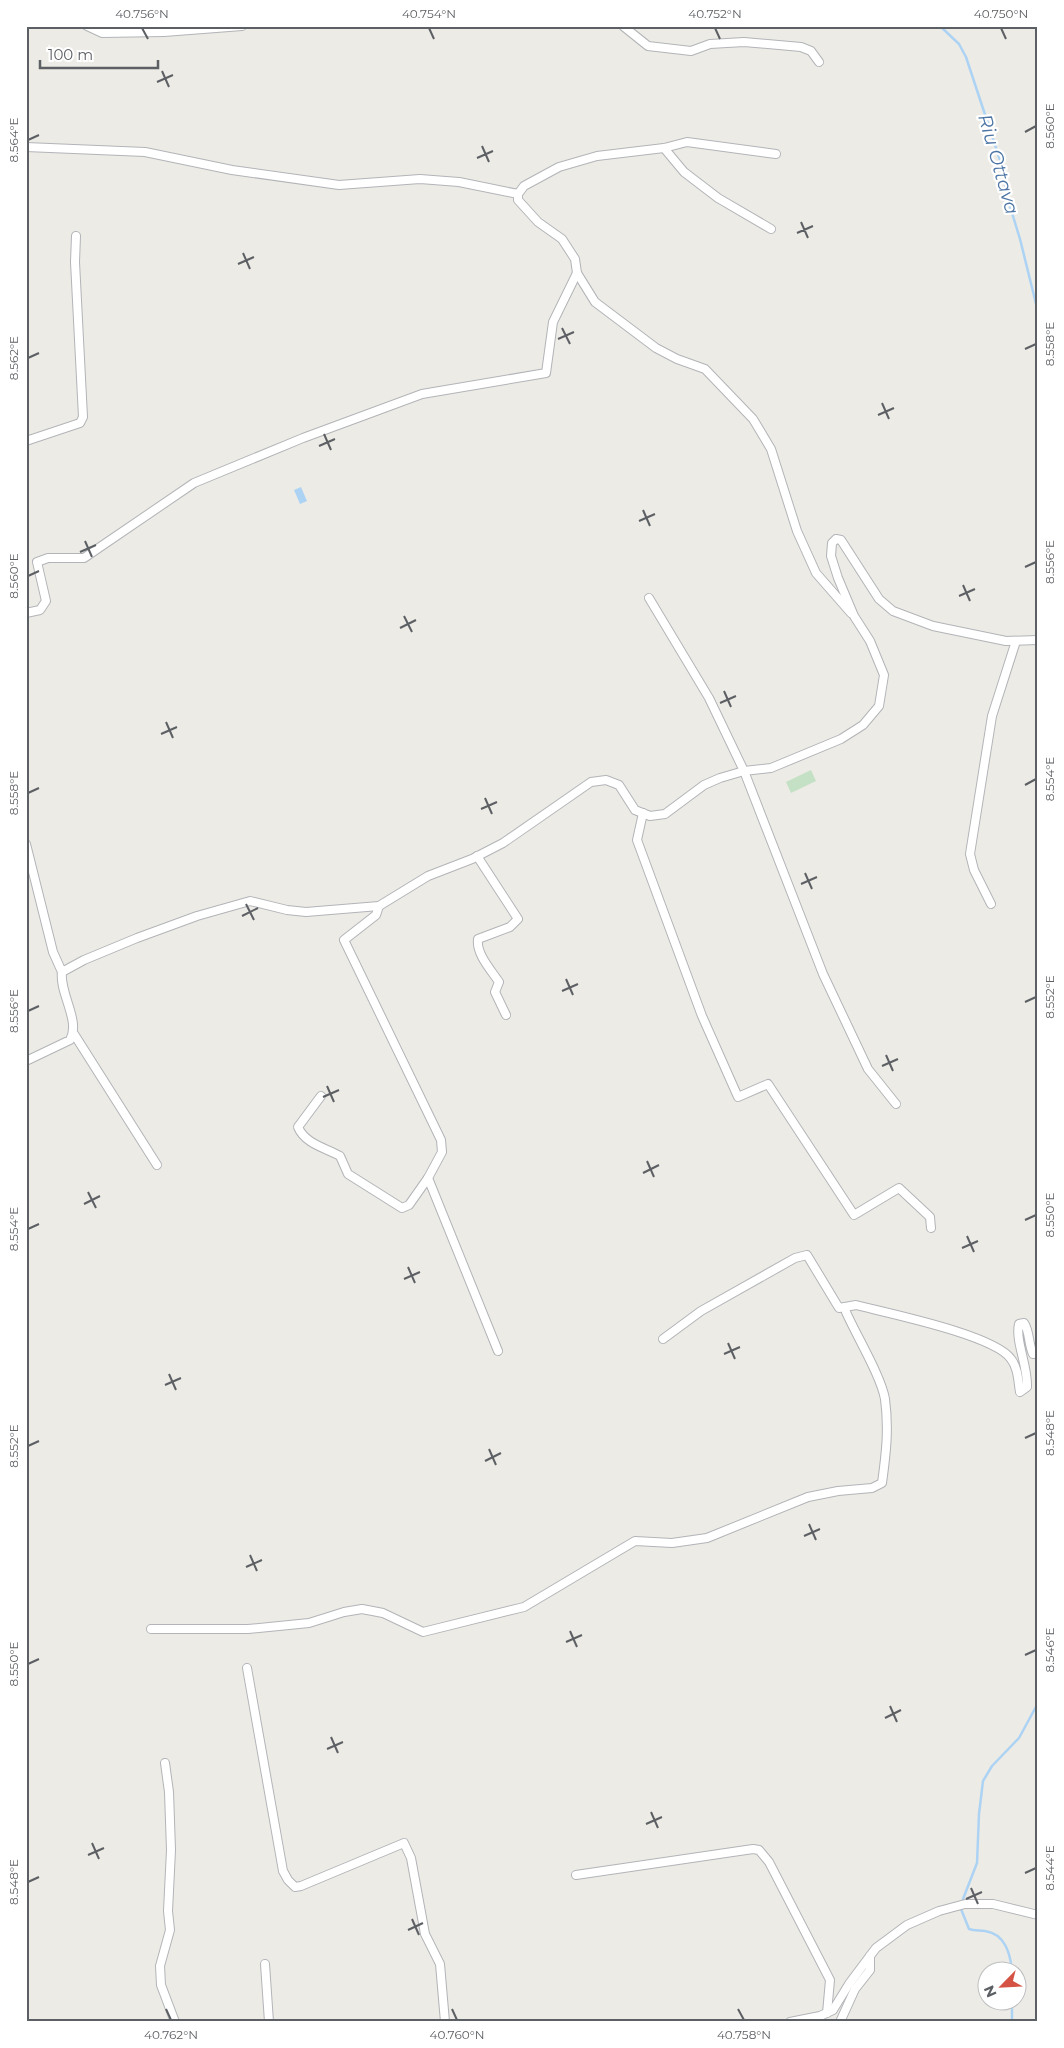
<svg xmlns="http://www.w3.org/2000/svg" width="1064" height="2048" font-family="Montserrat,sans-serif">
	<rect width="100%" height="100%" fill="#edebe5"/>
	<!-- green -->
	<path fill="#c4e1c5" d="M811,770L816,781L791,793L786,782Z"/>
	<!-- water -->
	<path fill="#add3f4" d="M301,487L307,501L300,504L294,490Z"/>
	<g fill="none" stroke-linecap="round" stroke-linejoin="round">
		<!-- stream -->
		<g stroke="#add3f4" stroke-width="2.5">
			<path d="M940,26L959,44L966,57L1000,160L1009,203L1020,239L1038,312"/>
			<path d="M963,1899L977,1863L979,1814L983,1781L992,1766L1019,1738L1038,1703"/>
			<path d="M961,1909L969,1929C975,1931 979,1930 985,1931C1005,1934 1010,1953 1012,1970"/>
			<path d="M1012,2022V2000"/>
		</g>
		<!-- minor casing -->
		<g stroke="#b2b4b8" stroke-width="10">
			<g id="minor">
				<path d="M87,26L102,33L164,32L242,26"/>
				<path d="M623,26L648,46L691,51L710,44L744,42L801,47L811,51L819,62"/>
				<path d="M26,147L145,152L232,170L339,185L420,179L459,182L518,194"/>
				<path d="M664,148L684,172L718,198L771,229"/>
				<path d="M776,154L687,142L664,148L597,156L559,167L524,186L518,194V200L538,222L562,239L575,259L577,273L595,302L656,348L677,359L705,369L753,419L771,449L797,531L816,573L851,613"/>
				<path d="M26,441L80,423L83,417L75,262L76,236"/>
				<path d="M649,598L709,698L744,771L823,974L868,1069L896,1104"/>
				<path d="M26,613L40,610L46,601L37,562L48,558H84L194,483L303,438L422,394L546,373L553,322L577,273"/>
				<path d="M643,813L637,840L702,1016L738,1097L768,1084L854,1215L899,1188L930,1217L931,1228"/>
				<path d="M26,844L53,952L62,972"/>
				<path d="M477,856L518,919L510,927L478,939C476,954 491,970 499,982L495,992L506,1015"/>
				<path d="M991,904L974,870L970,854L992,716L1016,641"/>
				<path d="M379,906L376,915L344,940L441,1140L442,1152L428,1178L498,1351"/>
				<path d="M74,1034L157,1165"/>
				<path d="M26,1061L70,1040C81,1021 59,993 62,972L84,960L137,938L197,916L250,901L287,910L306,912L379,906L428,876L472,859L503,843L591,782L606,780L619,785L635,810L650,816L665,814L704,785L720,778L744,771L771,768L841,739L863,725L879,706L884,675L870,641L854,616L838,578L831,556L832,543L836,539L841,540L879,599L893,611L933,626L1006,641L1038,640"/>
				<path d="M321,1096L298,1127C305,1144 326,1148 340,1156L348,1174L402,1208L409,1205L428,1178"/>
				<path d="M663,1339L701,1311L795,1258L807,1255L839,1308L845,1307"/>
				<path d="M151,1629H248L309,1623L344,1612L362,1609L383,1613L423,1632L524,1607L635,1541L672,1543L707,1538L808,1497L838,1491L872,1488L882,1483C886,1454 889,1429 885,1399C881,1376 856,1335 846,1312L845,1307L856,1305C887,1313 995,1335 1011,1359C1018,1368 1018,1380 1020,1392L1027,1387C1028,1366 1015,1341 1019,1324L1024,1323C1030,1332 1028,1343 1033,1354L1038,1353"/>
				<path d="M247,1668L283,1871L288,1880L295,1887L301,1886L404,1843L411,1858L425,1934L440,1964L445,2022"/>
				<path d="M165,1763L169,1792L171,1850L168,1911L170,1930L160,1966L161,1985L175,2022"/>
				<path d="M576,1875L753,1849L759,1850L769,1862L830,1980L827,2013"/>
				<path d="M265,1964L269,2022"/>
				<path d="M790,2022L820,2016L833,2010L849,1984L876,1948L907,1925L939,1911L965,1904H993L1038,1915"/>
				<path d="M840,2022L855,1989L870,1970V1956"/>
			</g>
		</g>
		<!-- minor -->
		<use href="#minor" stroke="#fff" stroke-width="8"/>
	</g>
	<!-- ticks -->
	<path fill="none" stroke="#5c5f63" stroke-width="2" d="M142,28L148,39M429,28L434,39M715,28L720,39M1001,28L1006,39M162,71L169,87M157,82L173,75M1025,132L1036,126M28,140L39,135M482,146L489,162M477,158L493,151M801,222L808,238M797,233L813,226M243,253L250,269M238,264L254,257M562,328L570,344M558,339L574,332M1025,349L1036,344M28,358L39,353M882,403L889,419M878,415L894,408M324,434L331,450M319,446L335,439M643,510L650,526M639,521L655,514M85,541L92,557M80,552L96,545M1025,567L1036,562M28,576L39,571M963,585L970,601M959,596L975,589M404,616L412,632M400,628L416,620M724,691L731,707M720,703L736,696M166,722L173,738M161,734L177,727M1025,785L1036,779M28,793L39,788M485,798L492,814M481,809L497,802M805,873L812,889M801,884L817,877M246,904L254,920M242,916L258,908M566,979L573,995M562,991L578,984M1025,1002L1036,997M28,1011L39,1006M886,1055L893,1071M882,1066L898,1059M327,1086L334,1102M323,1097L339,1090M647,1161L654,1177M643,1173L659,1165M88,1192L96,1208M84,1204L100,1196M1025,1220L1036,1215M28,1229L39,1224M967,1236L974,1252M962,1248L978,1241M408,1267L415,1283M404,1279L420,1272M728,1343L735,1359M724,1354L740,1347M169,1374L176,1390M165,1385L181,1378M1025,1438L1036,1433M28,1446L39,1441M489,1449L496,1465M485,1461L501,1453M809,1524L816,1540M804,1536L820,1529M250,1555L257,1571M246,1567L262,1560M570,1631L577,1647M566,1642L582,1635M1025,1655L1036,1650M28,1664L39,1659M890,1706L897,1722M885,1718L901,1710M331,1737L338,1753M327,1749L343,1742M651,1812L658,1828M646,1824L662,1817M92,1843L99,1859M88,1855L104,1848M1025,1873L1036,1868M28,1882L39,1877M971,1888L978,1904M966,1899L982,1892M412,1919L419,1935M408,1930L423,1923M166,2009L171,2020M452,2009L457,2020M738,2009L744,2020"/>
	<g text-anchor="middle" stroke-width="4.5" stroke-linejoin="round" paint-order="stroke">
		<!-- water labels -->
		<g font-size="19" font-style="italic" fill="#4c75a5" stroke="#fff">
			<text transform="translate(999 164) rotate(74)" y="7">Riu Ottava</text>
		</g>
	</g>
	<!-- border -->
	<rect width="1064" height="2048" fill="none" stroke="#ffffff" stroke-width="55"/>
	<!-- north arrow -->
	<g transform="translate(1002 1986) rotate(246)"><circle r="24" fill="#ffffff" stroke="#bebfc1"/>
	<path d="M0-4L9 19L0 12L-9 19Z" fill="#d45344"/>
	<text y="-8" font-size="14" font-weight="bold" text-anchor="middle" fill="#5c5f63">N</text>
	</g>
	<!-- scale -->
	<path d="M40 60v8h118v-8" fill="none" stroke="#5c5f63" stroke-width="2.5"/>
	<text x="48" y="60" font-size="15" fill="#5c5f63" stroke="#ffffff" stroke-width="4" paint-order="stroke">100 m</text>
	<rect x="28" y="28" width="1008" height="1992" fill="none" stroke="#5c5f63" stroke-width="2"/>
	<g font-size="12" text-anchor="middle" fill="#5c5f63">
		<text x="142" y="18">40.756°N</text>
		<text x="429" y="18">40.754°N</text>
		<text x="715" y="18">40.752°N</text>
		<text x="1001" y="18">40.750°N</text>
		<text transform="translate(1050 126) rotate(-90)" y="4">8.560°E</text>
		<text transform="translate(14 140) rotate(-90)" y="4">8.564°E</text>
		<text transform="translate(1050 344) rotate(-90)" y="4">8.558°E</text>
		<text transform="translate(14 358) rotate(-90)" y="4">8.562°E</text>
		<text transform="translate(1050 562) rotate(-90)" y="4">8.556°E</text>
		<text transform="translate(14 576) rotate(-90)" y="4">8.560°E</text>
		<text transform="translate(1050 779) rotate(-90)" y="4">8.554°E</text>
		<text transform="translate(14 793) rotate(-90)" y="4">8.558°E</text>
		<text transform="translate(1050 997) rotate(-90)" y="4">8.552°E</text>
		<text transform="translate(14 1011) rotate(-90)" y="4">8.556°E</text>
		<text transform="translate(1050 1215) rotate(-90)" y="4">8.550°E</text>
		<text transform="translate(14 1229) rotate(-90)" y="4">8.554°E</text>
		<text transform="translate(1050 1433) rotate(-90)" y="4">8.548°E</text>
		<text transform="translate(14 1446) rotate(-90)" y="4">8.552°E</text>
		<text transform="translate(1050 1650) rotate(-90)" y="4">8.546°E</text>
		<text transform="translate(14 1664) rotate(-90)" y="4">8.550°E</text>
		<text transform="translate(1050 1868) rotate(-90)" y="4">8.544°E</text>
		<text transform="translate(14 1882) rotate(-90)" y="4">8.548°E</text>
		<text x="171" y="2039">40.762°N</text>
		<text x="457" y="2039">40.760°N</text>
		<text x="744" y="2039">40.758°N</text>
	</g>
</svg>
